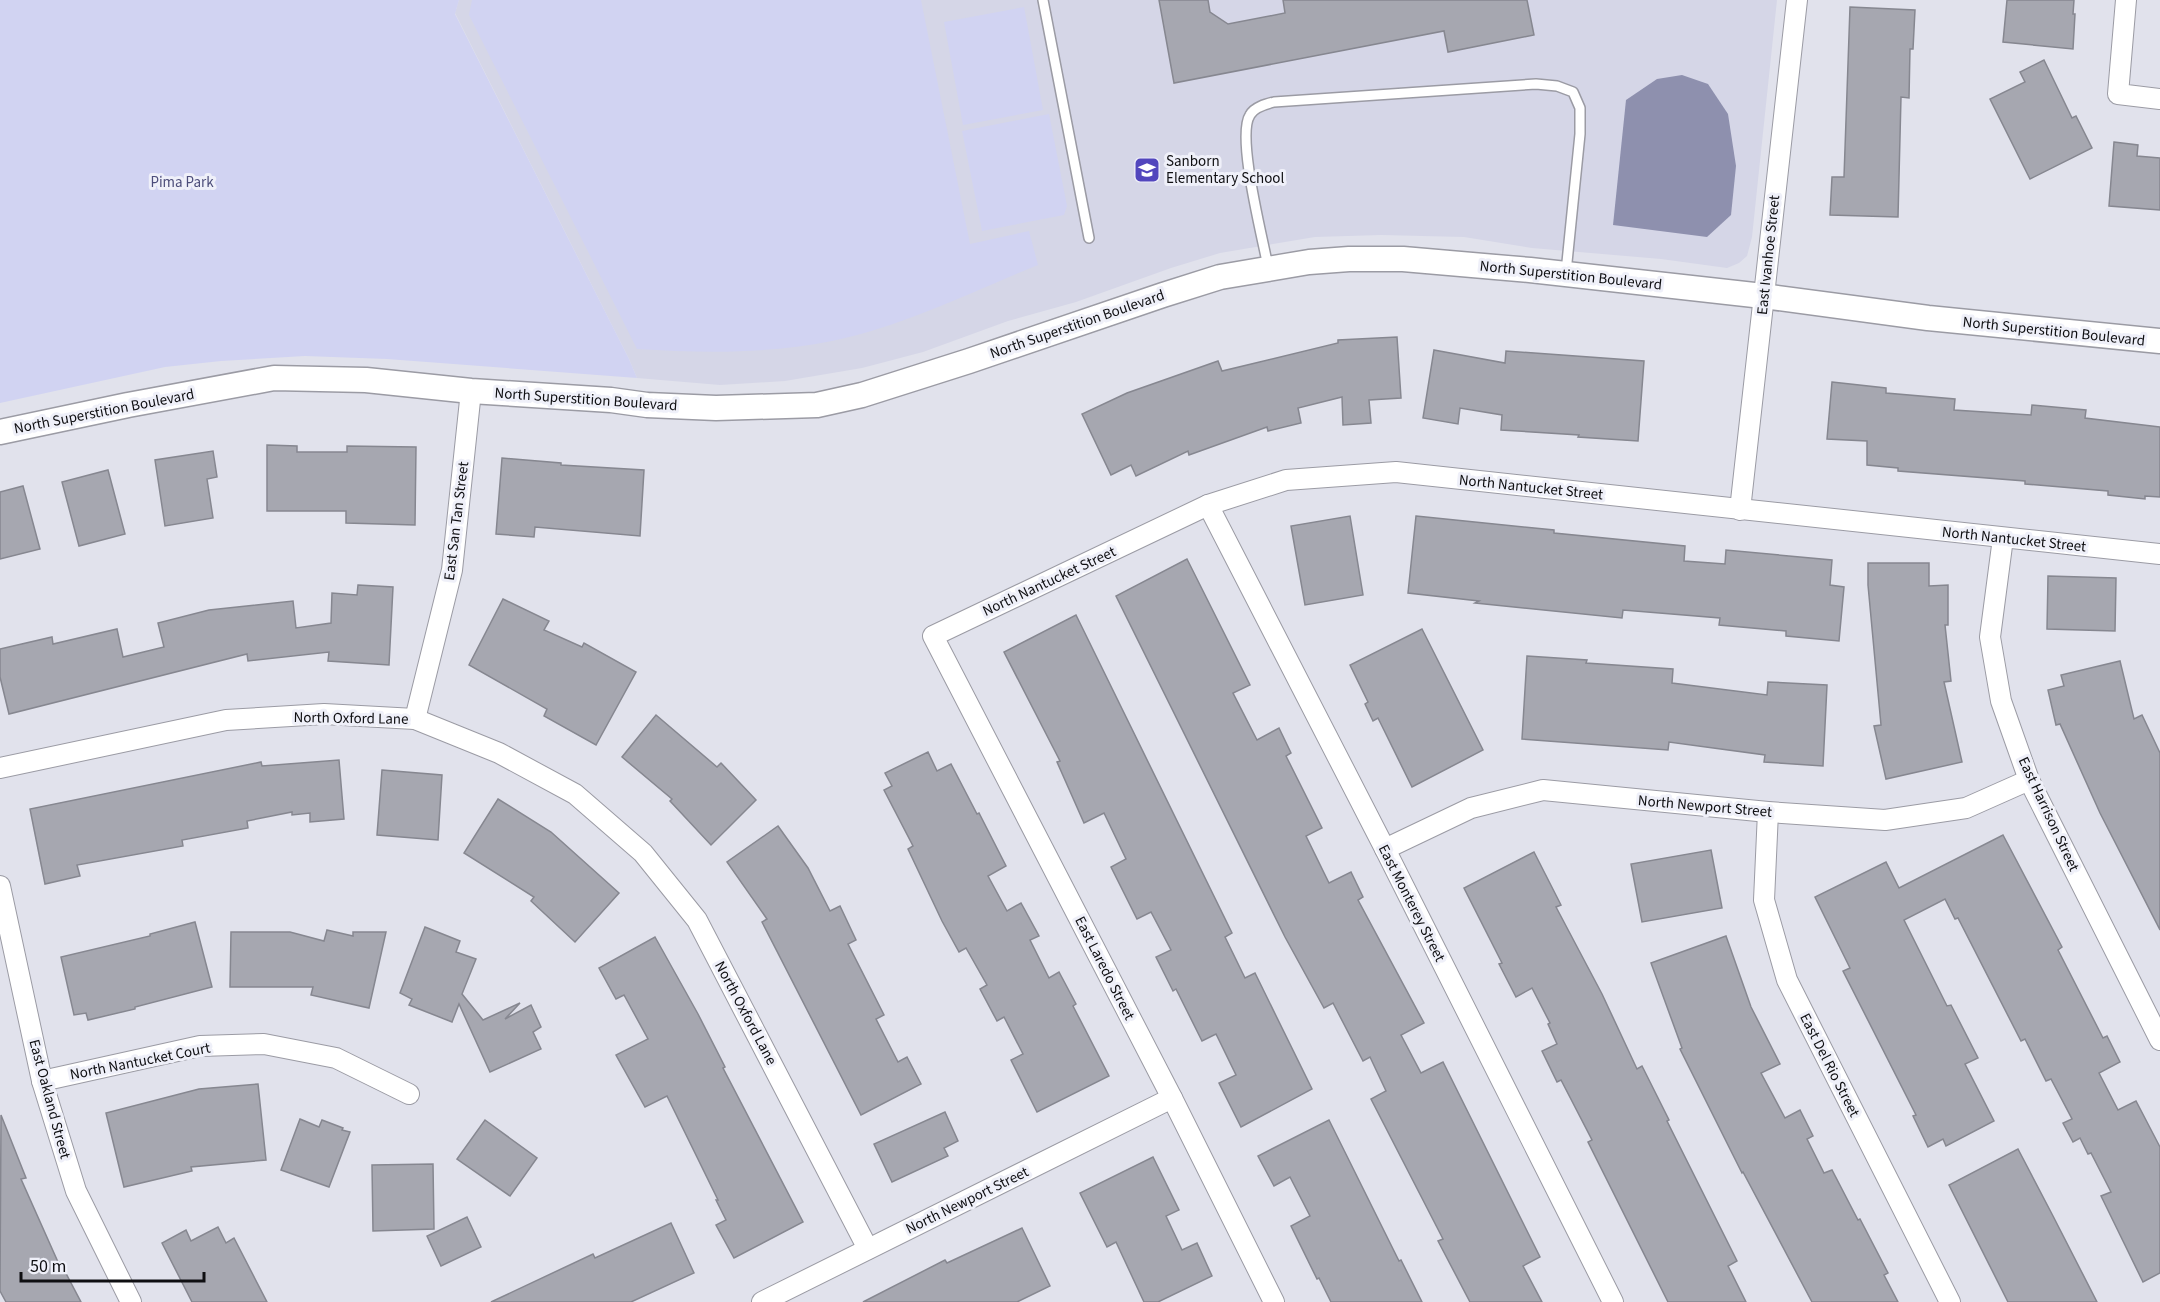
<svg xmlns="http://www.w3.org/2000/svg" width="2160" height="1302" font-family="'Source Sans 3',sans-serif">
	<rect width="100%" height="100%" fill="#e1e2ec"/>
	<!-- built -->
	<path fill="#d5d6e7" d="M459,0H1777L1752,237L1747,256L1739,263L1727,268L1661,259L1532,248L1464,237L1381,235L1315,237L1220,253L1171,268L1076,302L1008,321L923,352L862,368L785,381L720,385L637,378L629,359L455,13Z"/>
	<!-- green -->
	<g fill="#d1d3f2">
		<path d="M0,0H459L455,14L629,359L637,378L387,359L305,356L221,361L165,367L0,403Z"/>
		<path d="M472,0H921L970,244L1029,231L1038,265C971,292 904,326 832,341C765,354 704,353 637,349L469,15Z"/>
		<path d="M1024,7L1043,110L963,125L944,22Z"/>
		<path d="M1049,114L1067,206L1064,215L982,231L962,131Z"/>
	</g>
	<!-- water -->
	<path fill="#8e90ae" d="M1682,75L1708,84L1728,114L1736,166L1731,215L1707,237L1613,225L1626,100L1657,79Z"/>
	<!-- building -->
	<g fill="#a6a7b0" stroke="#868790" stroke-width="1.5">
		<path d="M1159,0H1208L1210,12L1228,24L1285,13L1283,0H1527L1534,35L1448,52L1444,31L1174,83Z"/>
		<path d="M2007,0H2074L2073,14H2075L2073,49L2003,42Z"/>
		<path d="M1850,7L1915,10L1913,49H1910L1909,98L1901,97L1898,217L1830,215L1832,177H1844Z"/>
		<path d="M2044,60L2072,118L2076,116L2092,148L2030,179L1990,99L2025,82L2020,72Z"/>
		<path d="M2114,142L2138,145L2137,156L2160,158V210L2109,206Z"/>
		<path d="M1397,337L1401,398L1369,400L1371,423L1343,425L1342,397L1298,408L1301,423L1268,431L1267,427L1189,455L1188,451L1136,476L1131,465L1111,475L1082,414L1127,393L1218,361L1222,371L1338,343V340Z"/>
		<path d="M1434,350L1505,363L1506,351L1644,361L1638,441L1578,437L1579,435L1501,430L1502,415L1460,408L1458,424L1423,418Z"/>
		<path d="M1832,382L1886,388V393L1955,399L1954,410L2031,415L2032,405L2086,410L2085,418L2160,427V497L2145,496V499L2108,495V491L2025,484V481L1898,471V468L1867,465V441L1827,439Z"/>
		<path d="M267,445L297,446V452H347V446L416,447L415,525L346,523V511H267Z"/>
		<path d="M213,451L217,477L207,479L213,518L165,526L155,460Z"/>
		<path d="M502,458L561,463V465L644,470L640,536L535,527L534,537L496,534Z"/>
		<path d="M108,470L125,534L79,546L62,482Z"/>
		<path d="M23,486L40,549L0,559V492Z"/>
		<path d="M1350,516L1363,595L1305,605L1291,526Z"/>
		<path d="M1416,516L1554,530V533L1685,546L1684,561L1725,564L1726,550L1832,560L1830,585L1844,587L1839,641L1786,636V631L1719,625L1720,618L1623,610L1622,618L1475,603L1479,601L1408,593Z"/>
		<path d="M1187,559L1250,685L1233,693L1257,740L1279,728L1291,753L1286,756L1322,828L1306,836L1329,883L1351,872L1363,897L1358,900L1424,1023L1401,1035L1421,1073L1443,1062L1540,1257L1523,1266L1542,1302H1470L1438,1241L1443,1239L1371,1099L1386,1091L1370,1057L1363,1061L1333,1003L1324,1008L1285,937L1116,596Z"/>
		<path d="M1868,563H1929V586L1948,585V625H1945L1951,681L1944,682L1962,762L1886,779L1874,726L1881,725L1868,585Z"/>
		<path d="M2048,576L2116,578L2115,631L2047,629Z"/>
		<path d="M358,585L393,587L389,665L328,661L329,652L248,661L247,654L9,714L0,677V649L52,637L53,644L117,629L123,657L164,647L158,623L209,610L293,601L296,628L331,623L332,593L357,595Z"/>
		<path d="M503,599L549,621L544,630L582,647L584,643L636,672L596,745L544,716L547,709L469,665Z"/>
		<path d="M1076,615L1232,933L1225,937L1245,978L1255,973L1312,1089L1241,1127L1219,1083L1236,1075L1216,1034L1202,1041L1176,989L1173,991L1156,957L1171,950L1151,912L1137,919L1111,867L1126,859L1104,813L1084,823L1057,762L1060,761L1004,652Z"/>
		<path d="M1422,629L1483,750L1412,787L1378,718L1373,721L1365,704L1368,702L1350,665Z"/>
		<path d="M1527,656L1587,660L1586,663L1673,669L1672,683L1767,695L1768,682L1827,685L1823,766L1764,762L1765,755L1669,742L1668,750L1522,739Z"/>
		<path d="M2120,661L2134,719L2142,715L2160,753V930L2100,813L2060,724L2056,725L2048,690L2064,686L2061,675Z"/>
		<path d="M656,715L717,767L721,763L756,800L711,845L670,801L672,799L622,757Z"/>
		<path d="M928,752L937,771L951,764L977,814L979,813L1006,866L988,876L1007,911L1021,903L1039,936L1030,940L1049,978L1059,972L1076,1004L1073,1006L1109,1076L1037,1112L1011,1060L1023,1054L1004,1017L997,1021L980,989L987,985L966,948L959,952L942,921L908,849L913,846L884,790L892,786L885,773Z"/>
		<path d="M339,760L344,819L310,822V813L292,815V812L247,821L248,828L182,840L183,846L77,865L80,876L45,884L30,809L261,762L262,766Z"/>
		<path d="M382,770L442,775L438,840L377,835Z"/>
		<path d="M498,799L551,832L619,893L575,942L531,901L534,897L464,853Z"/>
		<path d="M778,826L808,868L830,911L840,906L856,940L848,944L884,1015L876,1019L898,1062L907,1057L921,1084L861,1115L762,922L767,919L727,862Z"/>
		<path d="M2003,835L2062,947L2058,950L2103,1038L2107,1036L2120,1062L2099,1073L2118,1110L2136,1101L2160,1147V1273L2143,1282L2101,1196L2111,1192L2091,1153L2088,1154L2080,1138L2073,1142L2063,1123L2072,1119L2051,1079L2046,1081L2025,1039L2021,1041L1958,918L1955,919L1945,899L1904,920L1947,1006L1951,1005L1978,1058L1965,1064L1994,1121L1946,1146L1943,1139L1928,1147L1913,1116L1916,1115L1843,971L1850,968L1815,897L1886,862L1899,888Z"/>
		<path d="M1711,850L1722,908L1642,922L1631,864Z"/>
		<path d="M1534,852L1561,905L1556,907L1602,994L1637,1069L1642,1066L1669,1120L1667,1121L1737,1261L1728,1266L1746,1302H1668L1588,1142L1592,1140L1561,1080L1557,1082L1542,1051L1557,1044L1548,1024L1550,1023L1532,988L1516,997L1499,964L1502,963L1464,888Z"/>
		<path d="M195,922L212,987L135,1007V1009L88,1020L86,1013L74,1015L61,957L150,936V934Z"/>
		<path d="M425,927L460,941L456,952L476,959L462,994L483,1020L520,1003L505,1019L531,1005L541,1027L533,1032L541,1049L490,1072L459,1004L452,1022L409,1005L412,999L400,993Z"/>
		<path d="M327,930L353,936V932H386L369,1008L311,995L313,987H230L231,932H290L324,941Z"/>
		<path d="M1726,936L1751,1007L1780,1064L1761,1073L1785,1118L1800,1110L1813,1136L1807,1139L1824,1173L1832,1170L1858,1220L1860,1219L1888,1273L1884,1275L1898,1302H1812L1743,1172L1742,1173L1680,1049L1682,1048L1651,963Z"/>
		<path d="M655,937L698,1014L725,1067L723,1068L803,1222L734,1258L716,1225L726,1220L716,1200H718L667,1096L645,1107L616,1055L648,1039L624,995L616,999L599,968Z"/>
		<path d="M258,1084L266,1160L191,1167L192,1171L124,1187L106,1113L199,1089Z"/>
		<path d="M945,1112L958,1141L944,1148L948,1156L892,1182L874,1144Z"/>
		<path d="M1,1115L26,1178L21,1179L58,1262H60L81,1302H6L0,1291Z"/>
		<path d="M300,1119L319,1127L322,1120L343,1128L342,1130L350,1132L329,1187L281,1170Z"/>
		<path d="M485,1120L537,1158L510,1196L457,1159Z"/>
		<path d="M1329,1120L1399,1261L1401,1260L1422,1302H1331L1319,1278L1317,1279L1291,1226L1310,1216L1290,1177L1274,1186L1258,1156Z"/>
		<path d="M2018,1149L2053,1216L2097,1302H2008L1949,1185Z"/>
		<path d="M1153,1157L1179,1210L1166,1216L1182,1250L1197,1243L1212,1276L1158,1302H1144L1116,1242L1107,1247L1080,1193Z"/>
		<path d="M433,1164L434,1229L373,1231L372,1165Z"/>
		<path d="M467,1217L481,1247L441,1266L427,1236Z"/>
		<path d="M671,1223L694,1273L631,1302H491L593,1254L595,1258Z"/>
		<path d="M218,1227L226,1243L234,1238L267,1302H192L162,1243L186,1230L191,1241Z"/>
		<path d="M1022,1228L1050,1286L1017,1302H863L945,1260L947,1263Z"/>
	</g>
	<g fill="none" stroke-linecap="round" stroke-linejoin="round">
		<!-- service casing -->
		<g stroke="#9b9ba4" stroke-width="12">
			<g id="service">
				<path d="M1043,0L1089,238"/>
				<path d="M1268,267C1263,239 1236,136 1250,115C1254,107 1266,104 1274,102L1536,84L1557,86L1573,92L1580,108V134L1566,272"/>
			</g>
		</g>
		<!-- minor casing -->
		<g stroke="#9b9ba4" stroke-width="22">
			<g id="minor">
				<path d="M2126,0L2118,94L2160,99"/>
				<path d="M1208,505L1385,849L1613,1302"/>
				<path d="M1740,510L1797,0"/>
				<path d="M2003,538L1990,637L2001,701L2029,780L2160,1040"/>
				<path d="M415,719L452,570L471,391"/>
				<path d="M0,768L226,720L324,714L415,719L499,753L575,794L643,853L697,920L868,1249"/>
				<path d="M1768,812L1764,900L1787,980L1950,1302"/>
				<path d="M1385,849L1471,808L1543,790L1768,812L1885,820L1966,808L2029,780"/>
				<path d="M0,886L42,1081L76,1191L131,1302"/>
				<path d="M42,1081L200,1046L264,1044L336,1058L409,1094"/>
				<path d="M762,1302L1172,1098"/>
				<path d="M1274,1302L1172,1098L933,636L1208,505L1286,480L1396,472L2160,554"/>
			</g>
		</g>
		<!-- tertiary casing -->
		<g stroke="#9b9ba4" stroke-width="27">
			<path id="tertiary" d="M0,432L128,405L274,378L366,380L471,391L611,400L647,405L716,408L817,405L862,395L969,361L1163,295L1220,277L1309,262L1349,259H1403L1530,270L1763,296L1928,318L2160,341"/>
		</g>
		<!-- service -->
		<use href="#service" stroke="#fff" stroke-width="9"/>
		<!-- minor -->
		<use href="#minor" stroke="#fff" stroke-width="20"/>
		<!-- tertiary -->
		<use href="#tertiary" stroke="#fff" stroke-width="24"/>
	</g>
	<!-- icons -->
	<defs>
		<g id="school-square" transform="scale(1.35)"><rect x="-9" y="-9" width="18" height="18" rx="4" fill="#5246bd" stroke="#eff0f9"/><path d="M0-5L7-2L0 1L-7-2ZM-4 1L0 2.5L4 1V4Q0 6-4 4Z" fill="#fff"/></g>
	</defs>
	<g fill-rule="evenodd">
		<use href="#school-square" x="1147" y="170"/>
	</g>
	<g text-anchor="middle" stroke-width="6" stroke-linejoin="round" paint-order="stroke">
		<!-- poi labels -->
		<g font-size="15" fill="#0f0f12" stroke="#eff0f9" text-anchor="start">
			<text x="1166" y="166">Sanborn<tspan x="1166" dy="17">Elementary School</tspan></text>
		</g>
		<!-- park labels -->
		<g font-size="15" fill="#4c4d7a" stroke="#eff0f9">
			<text x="182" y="187">Pima Park</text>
		</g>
		<!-- street labels -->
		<g font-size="15" fill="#0f0f12" stroke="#eff0f9">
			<text transform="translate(1768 255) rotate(-84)" y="5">East Ivanhoe Street</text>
			<text transform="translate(1571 275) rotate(6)" y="5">North Superstition Boulevard</text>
			<text transform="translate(1077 324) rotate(-19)" y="5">North Superstition Boulevard</text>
			<text transform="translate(2054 331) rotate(6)" y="5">North Superstition Boulevard</text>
			<text transform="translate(586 399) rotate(4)" y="5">North Superstition Boulevard</text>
			<text transform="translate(104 411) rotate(-11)" y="5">North Superstition Boulevard</text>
			<text transform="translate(1531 487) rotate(6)" y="5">North Nantucket Street</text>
			<text transform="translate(456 521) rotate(-83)" y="5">East San Tan Street</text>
			<text transform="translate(2014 539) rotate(6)" y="5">North Nantucket Street</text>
			<text transform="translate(1049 581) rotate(-25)" y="5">North Nantucket Street</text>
			<text transform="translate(351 718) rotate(1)" y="5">North Oxford Lane</text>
			<text transform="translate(1705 806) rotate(5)" y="5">North Newport Street</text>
			<text transform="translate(2049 814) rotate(65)" y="5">East Harrison Street</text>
			<text transform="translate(1412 903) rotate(63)" y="5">East Monterey Street</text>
			<text transform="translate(1105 968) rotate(63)" y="5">East Laredo Street</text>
			<text transform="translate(746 1013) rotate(62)" y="5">North Oxford Lane</text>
			<text transform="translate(140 1061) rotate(-11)" y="5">North Nantucket Court</text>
			<text transform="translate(1830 1065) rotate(63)" y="5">East Del Rio Street</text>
			<text transform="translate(50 1099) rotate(75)" y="5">East Oakland Street</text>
			<text transform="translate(967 1200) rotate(-26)" y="5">North Newport Street</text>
		</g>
	</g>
	<!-- scale -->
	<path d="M21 1272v9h183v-9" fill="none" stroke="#0f0f12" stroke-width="3"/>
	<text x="30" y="1272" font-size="18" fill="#0f0f12" stroke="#eff0f9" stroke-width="4.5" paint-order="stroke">50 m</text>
</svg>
